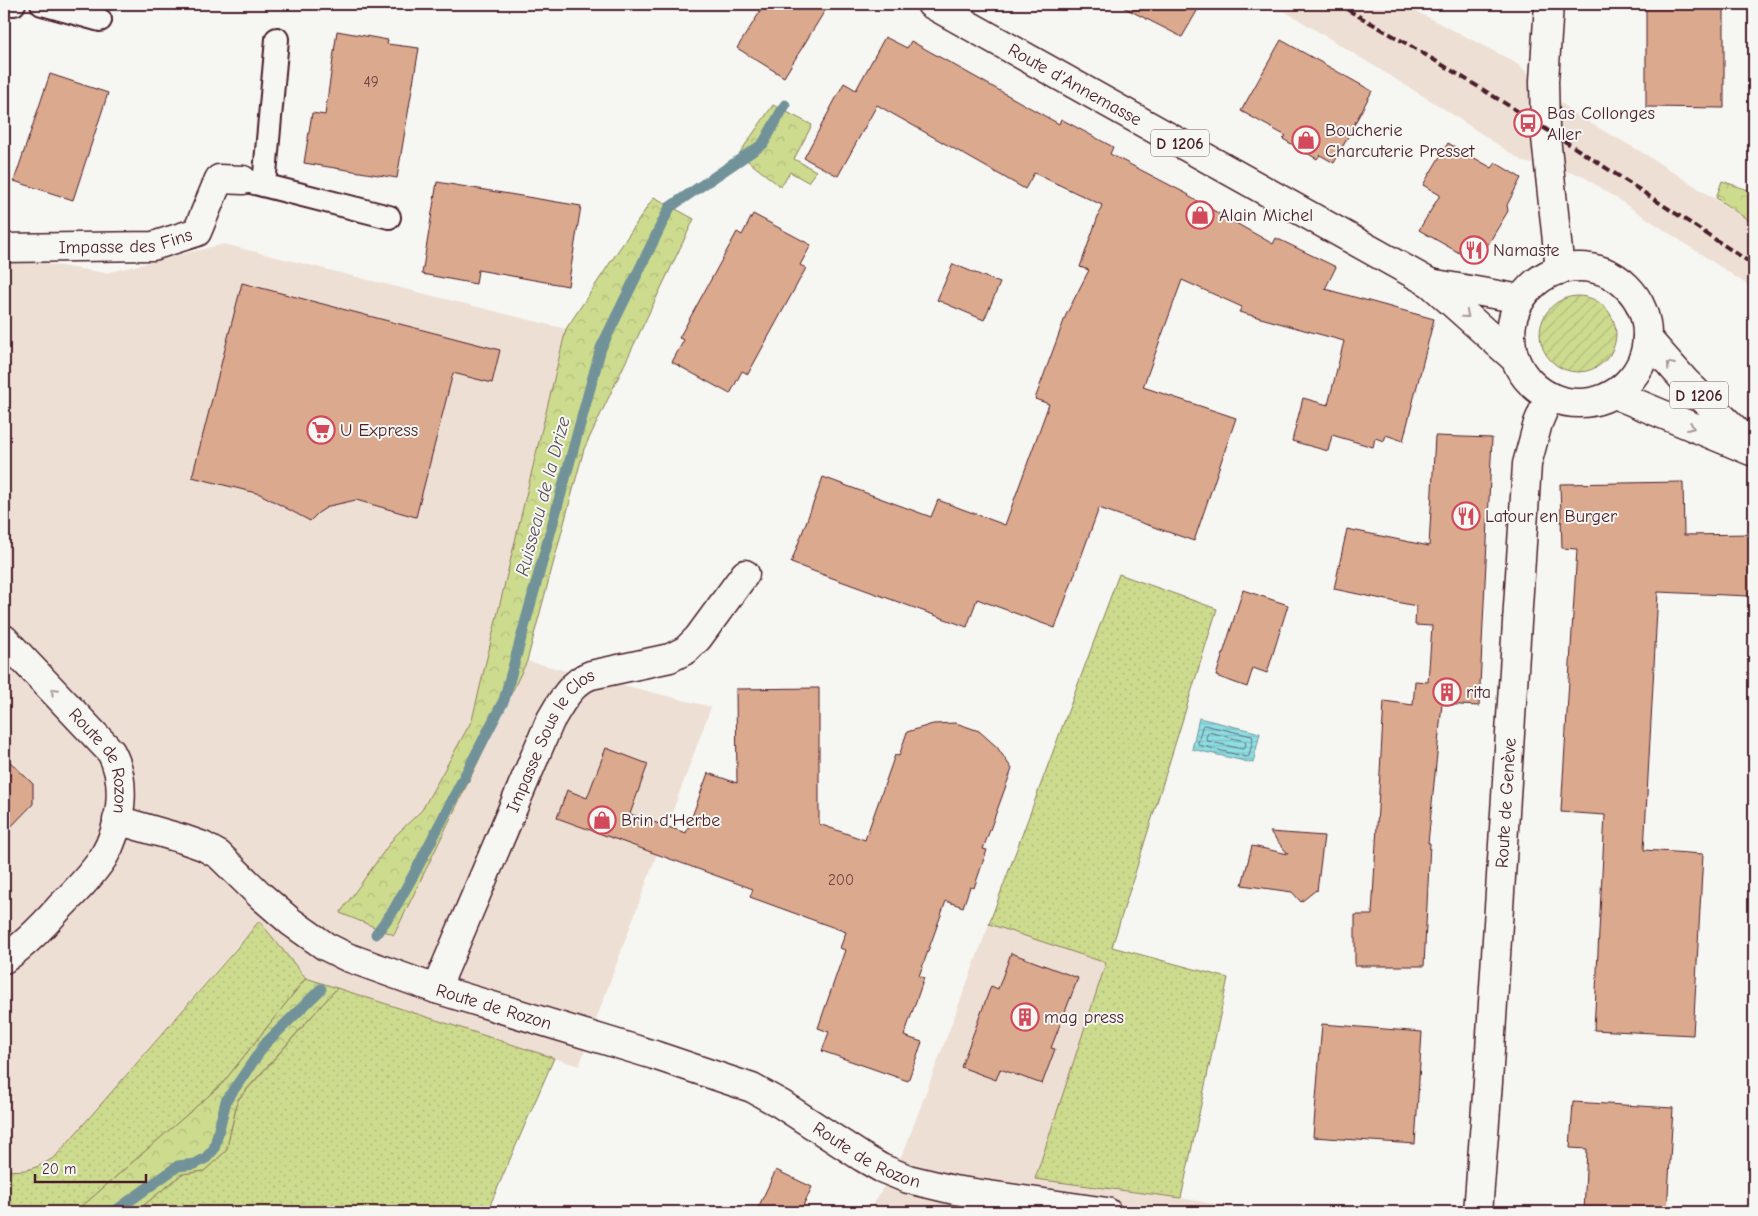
<svg xmlns="http://www.w3.org/2000/svg" width="1758" height="1216" font-family="'Comic Neue',sans-serif">
	<defs>
		<pattern id="grass-dots" width="8" height="8" patternUnits="userSpaceOnUse" patternTransform="scale(1.25)"><rect width="8" height="8" fill="#cddb8e"/><path d="M2 2h.1M6 6h.1" fill="none" stroke="#b2bc7b" stroke-width="1.8" stroke-linecap="round"/></pattern>
		<pattern id="forest-crowns" width="20" height="18" patternUnits="userSpaceOnUse" patternTransform="scale(1.25)"><rect width="20" height="18" fill="#cddb8e"/><path d="M2 6a3 3 0 1 1 6 0M12 15a3 3 0 1 1 6 0" fill="none" stroke="#b2bc7b"/></pattern>
		<pattern id="garden-furrows" width="10" height="10" patternUnits="userSpaceOnUse" patternTransform="scale(1.25)"><rect width="10" height="10" fill="#cddb8e"/><path d="M-1 1l2-2M0 10L10 0M9 11l2-2" fill="none" stroke="#b2bc7b"/></pattern>
		<pattern id="water-rules" width="6" height="5" patternUnits="userSpaceOnUse" patternTransform="scale(1.25)"><rect width="6" height="5" fill="#8ddfe4"/><path d="M0 2.5h6" fill="none" stroke="#7bbfc4"/></pattern>
	</defs>
	<rect width="100%" height="100%" fill="#f6f6f2"/>
	<filter id="ink" filterUnits="userSpaceOnUse"><feTurbulence type="fractalNoise" baseFrequency=".02" numOctaves="2"/><feDisplacementMap in="SourceGraphic" scale="10" xChannelSelector="R" yChannelSelector="G"/><feConvolveMatrix kernelMatrix="1 2 1 2 8 2 1 2 1" color-interpolation-filters="sRGB"/></filter>
	<g filter="url(#ink)">
		<!-- built -->
		<g fill="#eedfd4">
			<path d="M1273,4H1402L1509,59L1520,66L1574,114L1645,154L1754,224V289L1581,175L1524,162L1441,107Z"/>
			<path d="M224,244L566,329L472,720L422,810L395,836L394,935L527,661L711,707L579,1066L306,978L259,921L55,1157L36,1168L22,1171L4,1170V264L42,263L106,273Z"/>
			<path d="M989,924L1106,963L1035,1179L1181,1198L1261,1212H869L904,1151Z"/>
		</g>
		<!-- grass -->
		<g fill="url(#grass-dots)" stroke="#8c7d5c">
			<path d="M1119,574L1217,609L1112,947L1228,978L1181,1198L1035,1179L1106,963L989,924Z"/>
			<path d="M259,921L306,978L222,1084L87,1202L73,1212H4V1170C28,1172 35,1169 55,1157L244,940Z"/>
			<path d="M337,988L554,1058L487,1212H203L196,1211L169,1212L144,1205L182,1174L204,1171L226,1151L238,1100Z"/>
		</g>
		<!-- forest -->
		<g fill="url(#forest-crowns)" stroke="#8c7d5c">
			<path d="M773,105L812,125L794,159L816,171L808,182L790,172L781,187L739,154Z"/>
			<path d="M1722,181L1754,192V224L1716,198Z"/>
			<path d="M654,197L694,219L584,449L527,661L394,935L340,913L395,836L422,810L472,720L566,329Z"/>
			<path d="M306,978L337,988L238,1099L226,1151L204,1171L182,1174L144,1205L169,1212H73L87,1202L222,1084Z"/>
		</g>
		<!-- garden -->
		<circle fill="url(#garden-furrows)" stroke="#8c7d5c" cx="1578" cy="334" r="38"/>
		<!-- water -->
		<path fill="url(#water-rules)" stroke="#72929a" d="M1199,718L1260,733L1253,763L1192,749Z"/>
		<g fill="none" stroke-linecap="round" stroke-linejoin="round">
			<!-- shore -->
			<g stroke="#656c75" stroke-width="1">
				<path d="M1204,725L1252,736L1253,739L1249,756L1246,757L1199,745L1198,743L1202,727Z"/>
				<path d="M1209,732L1244,741L1246,743L1245,748L1242,749L1207,741L1206,738Z"/>
			</g>
			<!-- stream -->
			<g stroke="#72929a" stroke-width="11">
				<path d="M376,934L393,911L414,874L504,700L601,348L670,207L763,144L785,105"/>
				<path d="M114,1212L178,1166L195,1164L206,1158L214,1149L226,1101L265,1044L321,989"/>
			</g>
		</g>
		<!-- building -->
		<g fill="#dba98e" stroke="#4a1f2b">
			<path d="M765,4H829L784,77L737,48Z"/>
			<path d="M1117,4H1201L1182,37Z"/>
			<path d="M1646,4H1724V108L1646,107Z"/>
			<path d="M337,31L388,40L387,44L419,48L397,178L304,163L312,113L325,115Z"/>
			<path d="M885,37L907,48L911,41L1059,124L1061,119L1113,147L1110,154L1189,195L1188,196L1273,244L1276,238L1336,267L1325,289L1434,319L1403,441L1386,435L1384,441L1375,438L1373,447L1332,435L1328,451L1292,441L1303,398L1328,405L1344,341L1239,312L1242,307L1182,280L1143,387L1236,418L1194,541L1099,508L1055,628L977,599L967,627L791,563L823,477L931,517L938,500L1005,525L1049,404L1035,399L1066,315L1089,270L1080,267L1102,205L1034,173L1025,189L877,105L838,176L804,158L844,83L856,90Z"/>
			<path d="M1281,40L1372,91L1334,163L1320,155L1317,159L1283,139L1286,136L1241,111Z"/>
			<path d="M50,74L108,93L73,200L14,181Z"/>
			<path d="M1448,143L1492,168L1496,163L1521,178L1507,205L1508,211L1477,263L1419,230L1440,195L1423,185Z"/>
			<path d="M437,182L581,206L568,286L478,270L476,284L422,274Z"/>
			<path d="M753,214L811,245L800,265L806,268L748,374L742,371L730,394L672,362L684,340L679,338L737,232L742,235Z"/>
			<path d="M953,264L1000,283L984,320L937,300Z"/>
			<path d="M242,283L500,350L492,383L453,373L416,517L356,500L329,506L318,513L310,521L260,494L192,477Z"/>
			<path d="M1435,436L1492,438L1479,706L1442,704L1428,843H1430L1424,966H1355V915H1372L1384,701L1413,705L1415,681L1428,682L1432,626L1415,625L1416,606L1334,589L1347,529L1429,546Z"/>
			<path d="M1683,482L1684,535L1752,534L1751,547H1754V591H1749V596L1658,592L1644,850L1703,854L1693,1035L1594,1030L1605,815L1561,812L1577,549L1562,548L1560,484Z"/>
			<path d="M1243,590L1288,605L1267,673L1253,668L1247,687L1216,676Z"/>
			<path d="M819,688V824L865,840L895,755L899,756L907,732L933,724L956,723L979,731L997,747L1012,769L983,849L987,850L974,888L970,887L963,907L946,901L919,976L924,978L904,1036L922,1042L908,1081L822,1051L829,1032L818,1028L845,950L840,948L846,932L750,897L753,889L557,818L567,790L587,798L606,748L648,764L630,814L686,833L708,773L737,783L736,689Z"/>
			<path d="M4,756L33,784V804L4,834Z"/>
			<path d="M1270,832L1324,836L1317,891L1316,890L1301,902L1292,892L1242,885L1252,846L1288,854Z"/>
			<path d="M1011,953L1078,978L1051,1048L1055,1049L1042,1084L1000,1069L996,1080L961,1067L991,986L998,989Z"/>
			<path d="M1322,1024L1422,1032L1415,1144L1313,1137Z"/>
			<path d="M1573,1102L1673,1108L1667,1212H1584L1587,1149L1570,1148Z"/>
			<path d="M776,1170L812,1187L800,1212H756Z"/>
		</g>
		<g fill="none" stroke-linecap="round" stroke-linejoin="round">
			<!-- service casing -->
			<g stroke="#4a1f2b" stroke-width="26">
				<g id="service">
					<path d="M12,4H14"/>
					<path d="M42,4L100,20"/>
					<path d="M243,180L389,217"/>
					<path d="M264,185L277,39"/>
				</g>
			</g>
			<!-- minor casing -->
			<g stroke="#4a1f2b" stroke-width="31">
				<g id="minor">
					<path id="s1" d="M4,248L153,246L197,232L219,179L243,180"/>
					<path id="s2" d="M4,639L111,752C128,783 121,828 103,858C91,876 75,892 60,907C43,926 25,945 4,959"/>
					<path id="s3" d="M117,820L183,839L203,846L219,855L261,896L291,922L325,946L347,957L436,989L654,1055L752,1088L781,1104L862,1157L881,1168L908,1179L954,1190L1107,1212"/>
					<path id="s4" d="M436,989L550,721C560,704 571,682 591,675L670,658L686,650L698,638L745,574"/>
				</g>
			</g>
			<!-- tertiary casing -->
			<g stroke="#4a1f2b" stroke-width="31">
				<path id="tertiary" d="M1549,4L1544,81L1545,128L1560,270"/>
			</g>
			<!-- secondary casing -->
			<g stroke="#4a1f2b" stroke-width="31">
				<g id="secondary">
					<path id="s5" d="M1478,1212L1488,1082L1527,464L1538,423L1549,397"/>
				</g>
			</g>
			<!-- primary casing -->
			<g stroke="#4a1f2b" stroke-width="31">
				<g id="primary">
					<path id="s6" d="M931,4L1430,283L1514,358"/>
					<circle cx="1579" cy="335" r="68"/>
					<path d="M1430,283L1521,299"/>
					<path d="M1647,338L1685,381L1754,448"/>
					<path d="M1614,394L1751,451"/>
				</g>
			</g>
			<!-- service -->
			<use href="#service" stroke="#f6f6f2" stroke-width="22"/>
			<!-- minor -->
			<use href="#minor" stroke="#f6f6f2" stroke-width="28"/>
			<!-- tertiary -->
			<use href="#tertiary" stroke="#f6f6f2" stroke-width="28"/>
			<!-- secondary -->
			<use href="#secondary" stroke="#f6f6f2" stroke-width="28"/>
			<!-- primary -->
			<use href="#primary" stroke="#f6f6f2" stroke-width="28"/>
			<!-- rail -->
			<path stroke="#4a1f2b" stroke-width="4" stroke-dasharray="8 4" stroke-linecap="butt" d="M1337,4C1480,83 1617,175 1754,265"/>
		</g>
		<!-- one-way arrows -->
		<defs><path id="oneway-chevron" d="M-2-3.5L2.5 0L-2 3.5" fill="none" stroke-width="1.6" stroke-linecap="round" stroke-linejoin="round" transform="scale(1.25)"/></defs>
		<g stroke="#a99598">
			<use href="#oneway-chevron" transform="translate(1466 315) rotate(40)"/>
			<use href="#oneway-chevron" transform="translate(1670 365) rotate(-131)"/>
			<use href="#oneway-chevron" transform="translate(1691 427) rotate(23)"/>
			<use href="#oneway-chevron" transform="translate(54 691) rotate(-134)"/>
		</g>
	</g>
	<!-- icons -->
	<defs>
		<g id="bus-ring" transform="scale(1.4375)"><circle r="9.5" fill="#f6f6f2" stroke="#d1495b" stroke-width="1.5"/><path d="M-5-6H5V4H4V6H2V4H-2V6H-4V4H-5ZM-3.5-4V0h7V-4ZM-3.5 1.2v1.5H-2V1.2ZM2 1.2v1.5H3.5V1.2Z" fill="#d1495b"/></g>
		<g id="shop-ring" transform="scale(1.4375)"><circle r="9.5" fill="#f6f6f2" stroke="#d1495b" stroke-width="1.5"/><path d="M-5-2.5h2.3a2.7 3.5 0 0 1 5.4 0H5L5.5 6h-11ZM-1.5-2.5h3a1.5 2.3 0 0 0-3 0Z" fill="#d1495b"/></g>
		<g id="restaurant-ring" transform="scale(1.4375)"><circle r="9.5" fill="#f6f6f2" stroke="#d1495b" stroke-width="1.5"/><path d="M-5-6h1v4h1v-4h1v4h1v-4h1v5L-1.5 .5V6h-2V.5L-5-1ZM5-6V6H3V1.5H1.5Q1.5-4 5-6Z" fill="#d1495b"/></g>
		<g id="supermarket-ring" transform="scale(1.4375)"><circle r="9.5" fill="#f6f6f2" stroke="#d1495b" stroke-width="1.5"/><path d="M-6-5.5h2.5l.6 2H6L4.5 2H-2.5L-4.4-4H-6ZM-1.5 3.2a1.3 1.3 0 1 0 .1 0ZM3 3.2a1.3 1.3 0 1 0 .1 0Z" fill="#d1495b"/></g>
		<g id="building-ring" transform="scale(1.4375)"><circle r="9.5" fill="#f6f6f2" stroke="#d1495b" stroke-width="1.5"/><path d="M-4-6H4V6H1V3H-1V6H-4ZM-2.5-4.3h1.7v1.8h-1.7ZM.8-4.3h1.7v1.8H.8ZM-2.5-1h1.7V.8h-1.7ZM.8-1h1.7V.8H.8Z" fill="#d1495b"/></g>
	</defs>
	<g fill-rule="evenodd">
		<use href="#bus-ring" x="1528" y="123"/>
		<use href="#shop-ring" x="1306" y="140"/>
		<use href="#shop-ring" x="1200" y="215"/>
		<use href="#restaurant-ring" x="1474" y="250"/>
		<use href="#supermarket-ring" x="321" y="430"/>
		<use href="#restaurant-ring" x="1466" y="516"/>
		<use href="#building-ring" x="1447" y="692"/>
		<use href="#shop-ring" x="602" y="820"/>
		<use href="#building-ring" x="1025" y="1017"/>
	</g>
	<g text-anchor="middle" stroke-width="4" stroke-linejoin="round" paint-order="stroke">
		<!-- number labels -->
		<g font-size="15" fill="#6e4244">
			<text x="371" y="87">49</text>
			<text x="841" y="885">200</text>
		</g>
		<!-- shield labels -->
		<g fill="#f6f6f2" stroke="#7e6067" stroke-width="1">
			<rect x="1151" y="129.5" width="58" height="27" rx="4"/>
			<rect x="1670" y="381.5" width="58" height="27" rx="4"/>
		</g>
		<g font-size="16" font-weight="bold" fill="#4a1f2b">
			<text x="1180" y="149">D 1206</text>
			<text x="1699" y="401">D 1206</text>
		</g>
		<!-- street labels -->
		<g font-size="18" fill="#4a1f2b" stroke="#f6f6f2">
			<text dy="6" stroke="none"><textPath href="#s6" startOffset="165">Route d'Annemasse</textPath></text>
			<text dy="6" stroke="none"><textPath href="#s1" startOffset="122">Impasse des Fins</textPath></text>
			<text dy="6" stroke="none"><textPath href="#s4" startOffset="275">Impasse Sous le Clos</textPath></text>
			<text dy="6" stroke="none"><textPath href="#s2" startOffset="159">Route de Rozon</textPath></text>
			<text dy="6" stroke="none"><textPath href="#s5" startOffset="410">Route de Genève</textPath></text>
			<text dy="6" stroke="none"><textPath href="#s3" startOffset="428">Route de Rozon</textPath></text>
			<text dy="6" stroke="none"><textPath href="#s3" startOffset="832">Route de Rozon</textPath></text>
		</g>
		<!-- poi labels -->
		<g font-size="18" fill="#4a1f2b" stroke="#f6f6f2" text-anchor="start">
			<text x="1547" y="119">Bas Collonges<tspan x="1547" dy="21">Aller</tspan></text>
			<text x="1325" y="136">Boucherie<tspan x="1325" dy="21">Charcuterie Presset</tspan></text>
			<text x="1219" y="221">Alain Michel</text>
			<text x="1493" y="256">Namaste</text>
			<text x="340" y="436">U Express</text>
			<text x="1485" y="522">Latour en Burger</text>
			<text x="1466" y="698">rita</text>
			<text x="621" y="826">Brin d'Herbe</text>
			<text x="1044" y="1023">mag press</text>
		</g>
		<!-- water labels -->
		<g font-size="19" font-style="italic" fill="#5b4f59" stroke="#f6f6f2">
			<text transform="translate(542 496) rotate(-75)" y="7">Ruisseau de la Drize</text>
		</g>
	</g>
	<!-- margin -->
	<rect width="1758" height="1216" fill="none" stroke="#f6f6f2" stroke-width="20"/>
	<rect x="10" y="10" width="1738" height="1196" fill="none" stroke="#4a1f2b" stroke-width="2" filter="url(#ink)"/>
	<!-- scale -->
	<path d="M35 1174v8h111v-8" fill="none" stroke="#4a1f2b" stroke-width="2.5"/>
	<text x="42" y="1174" font-size="15" fill="#4a1f2b" stroke="#f6f6f2" stroke-width="4" paint-order="stroke">20 m</text>
</svg>
